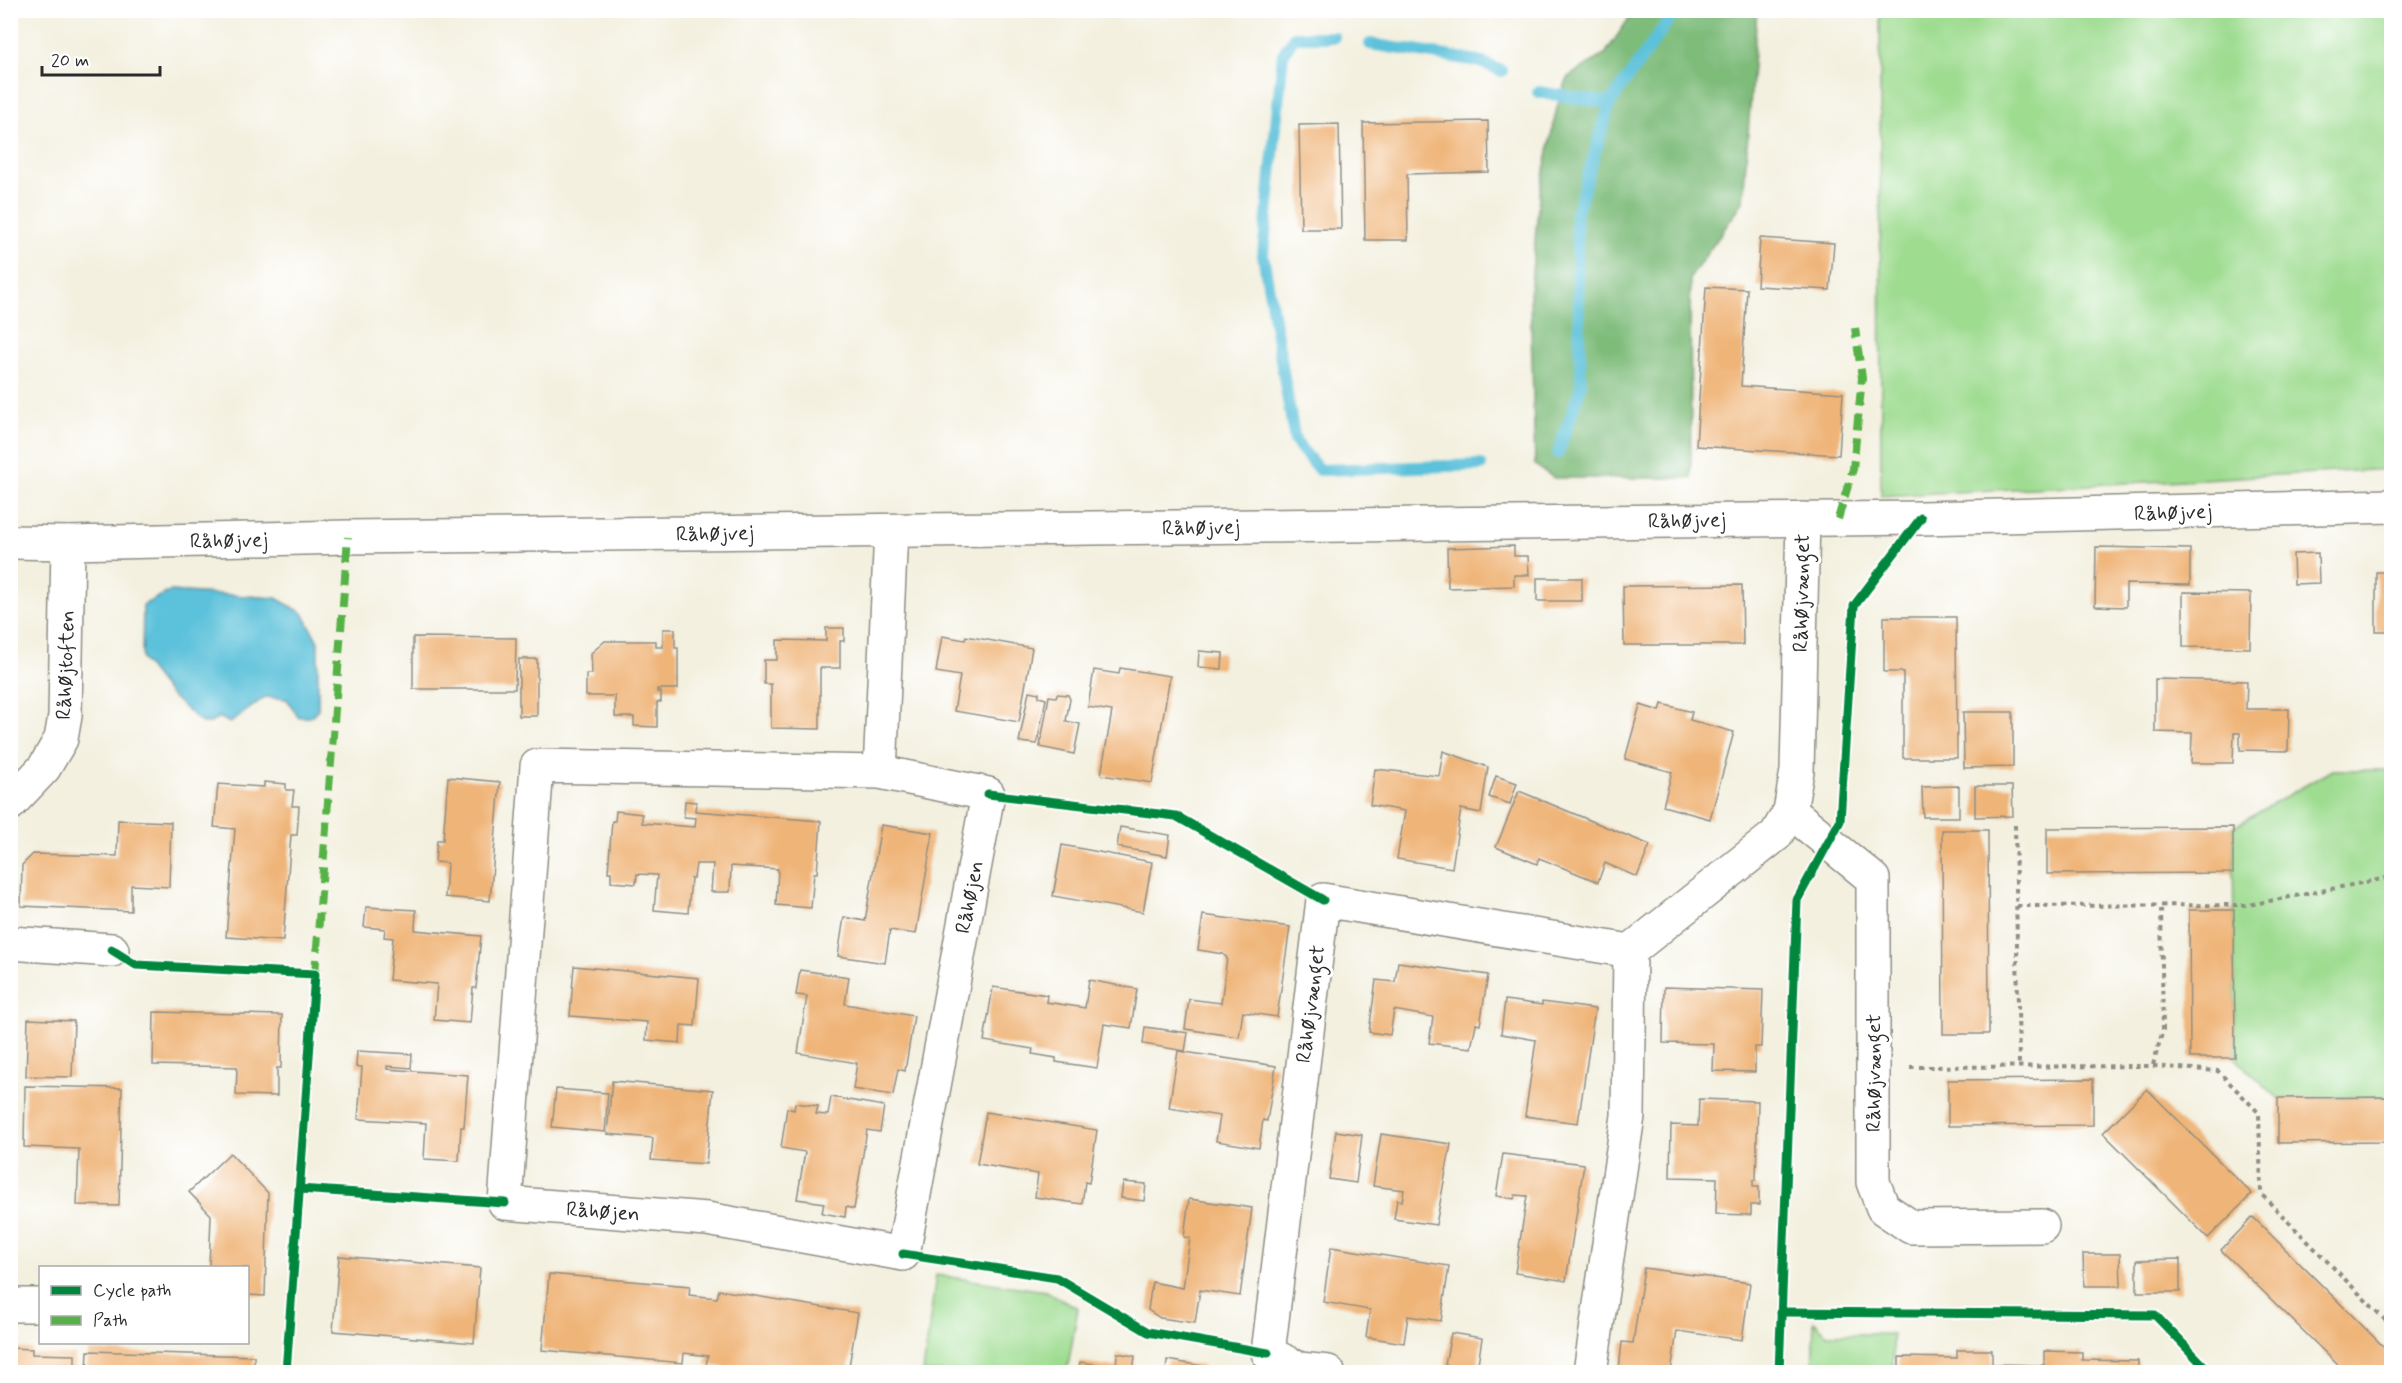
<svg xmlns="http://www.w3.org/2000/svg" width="2402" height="1383" font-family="Mynerve,sans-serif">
	<rect width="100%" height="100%" fill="#fff"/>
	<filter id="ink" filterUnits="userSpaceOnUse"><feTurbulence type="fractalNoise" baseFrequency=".0167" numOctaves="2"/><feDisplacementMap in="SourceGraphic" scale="12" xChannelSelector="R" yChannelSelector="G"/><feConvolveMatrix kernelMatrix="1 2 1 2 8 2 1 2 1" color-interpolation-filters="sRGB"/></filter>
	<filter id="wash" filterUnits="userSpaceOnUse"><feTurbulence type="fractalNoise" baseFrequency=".008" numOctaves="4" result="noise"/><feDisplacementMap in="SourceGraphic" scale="24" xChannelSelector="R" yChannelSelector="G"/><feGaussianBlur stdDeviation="1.35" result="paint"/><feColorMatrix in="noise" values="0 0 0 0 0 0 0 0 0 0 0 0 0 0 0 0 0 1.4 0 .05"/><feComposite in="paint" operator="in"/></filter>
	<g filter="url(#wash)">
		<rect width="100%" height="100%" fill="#f3f0df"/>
		<!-- green -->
		<g fill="#9edc90" stroke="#64845e" stroke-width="1.5">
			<path d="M1880,11H2391V469L1881,496Z"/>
			<path d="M2332,770H2391V1097L2278,1098L2235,1058L2233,827Z"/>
			<path d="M936,1275L1046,1291L1078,1308L1067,1372H923Z"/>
			<path d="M1814,1321L1827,1334H1893V1372H1812Z"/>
		</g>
		<!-- forest -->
		<path fill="#7ebc7a" stroke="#547452" stroke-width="1.5" d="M1634,11H1757L1743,202L1690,278L1691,478H1554L1535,465L1530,295L1539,196L1557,107L1568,77L1605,54Z"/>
		<!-- water -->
		<path fill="#5cc1da" stroke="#447682" stroke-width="1.5" d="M170,591L276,598L303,613L318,642V709L310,717H298L287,699L265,697L230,723L219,717L211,723H202L169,694L142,659L143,605Z"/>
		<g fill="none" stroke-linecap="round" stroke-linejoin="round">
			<!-- stream -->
			<g stroke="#5cc1da" stroke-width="12">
				<path d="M1334,37H1294L1283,54L1263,255L1295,441L1319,470L1481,465"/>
				<path d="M1370,44L1478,61L1502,71"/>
				<path d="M1538,92L1610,103"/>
				<path d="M1558,453L1581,386L1576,214L1610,103L1676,10"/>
			</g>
		</g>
		<g id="blocks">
			<!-- building -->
			<g fill="#efb477">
				<path d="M1488,121L1489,172L1407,174L1408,240H1365L1363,123Z"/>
				<path d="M1339,124L1341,229H1301L1299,125Z"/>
				<path d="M1760,238L1834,243L1830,290L1757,286Z"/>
				<path d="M1706,287L1747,289L1741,386L1843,393L1839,455L1696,446Z"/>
				<path d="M1514,546V556H1528L1529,575H1514V586L1448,588L1447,548Z"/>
				<path d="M2096,547L2190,549V585L2126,584V607L2095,606Z"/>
				<path d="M2318,553L2319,583L2294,584L2293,554Z"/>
				<rect x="2376" y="572" width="16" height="60"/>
				<rect x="1537" y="578" width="45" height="23"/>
				<path d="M1742,585L1743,645H1624L1623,586Z"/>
				<path d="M2183,592L2251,593L2250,648L2183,647Z"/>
				<path d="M1884,617H1956L1957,758H1903V672H1884Z"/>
				<path d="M826,628H844V641H840V668H820V729L771,728V684H764V660H777V640L826,641Z"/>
				<path d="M663,629H675V648H678V689H657V692H661V702H657V727L634,726V717H615V696H586V674H592L591,653L605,641H656V647H663Z"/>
				<path d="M942,636L965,640L966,636L1032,648L1019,722L954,711L960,676L936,672Z"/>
				<path d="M413,637L516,638L515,689H413Z"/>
				<path d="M1199,651L1223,653L1222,669L1198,667Z"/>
				<rect x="519" y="659" width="18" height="57"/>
				<path d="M1120,668L1170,676L1152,783L1101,775L1112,711L1088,707L1094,670L1119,674Z"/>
				<path d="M2155,679L2247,681L2246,709H2289L2288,751L2240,750V733H2234L2233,763H2191L2192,733L2155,732Z"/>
				<path d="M1029,691L1039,693V697L1046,699L1037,744L1019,742Z"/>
				<path d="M1057,694L1068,695L1070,699L1066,721L1080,724L1074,754L1040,747L1049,696L1056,697Z"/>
				<path d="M1662,704L1692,712L1690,720L1734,732L1710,819L1663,806L1672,772L1625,759L1640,705L1660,711Z"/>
				<path d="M1963,712H2013V767L1964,768Z"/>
				<path d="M1443,751L1488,767L1481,813L1461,809L1452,868L1397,859L1405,811L1370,805L1375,769L1439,776Z"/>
				<path d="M1496,776L1517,783L1510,804L1489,797Z"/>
				<path d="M448,777L500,782L490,901L445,897L447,863L435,862L437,840H443Z"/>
				<path d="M264,782L286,784V790H294L292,806H299L297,835H291L283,941L226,937L235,829L214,827L218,784L264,787Z"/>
				<path d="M1959,786V817H1923L1922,787Z"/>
				<path d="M1975,786H2012L2013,816L1975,817Z"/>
				<path d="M1519,791L1650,845L1637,877L1605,863L1598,882L1539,858L1537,864L1496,847Z"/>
				<path d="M685,801L696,802L695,811L821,821L817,873H814L811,908L776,905L778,869L731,866L730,892H711L713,864H696L694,878H691L688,913L654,910L657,875L637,874L636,884L611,882V872H608L612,821H615L616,811L642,814V823L695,827L696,818L684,817Z"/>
				<path d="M118,820L171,822L169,887L131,885V911L21,906L22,865L33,854L117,856Z"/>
				<path d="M881,825L933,833L916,934L890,930L885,963L838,956L844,917L865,921Z"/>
				<path d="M1120,827L1170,835L1167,856L1117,847Z"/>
				<path d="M2233,827V873L2047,874V828Z"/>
				<path d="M1942,830H1988L1989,1034H1943Z"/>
				<path d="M1062,845L1152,862L1143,912L1053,896Z"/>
				<path d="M366,907L416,910L415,930L481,936L476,988H473L470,1023L434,1020L437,984L389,980L393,938L384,937L385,929L364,927Z"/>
				<path d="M2189,910H2234L2235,1058H2190Z"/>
				<path d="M1203,915L1290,927L1277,1017L1243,1012L1239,1037L1185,1029L1189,999L1221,1003L1227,958L1223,954L1198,950Z"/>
				<path d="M1398,962L1488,975L1480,1025L1476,1024L1471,1048L1429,1043L1433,1017L1394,1010L1390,1035L1369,1032L1376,980L1395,982Z"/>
				<path d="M574,966L699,978L695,1026L681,1025L680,1043L646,1040L647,1022L570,1016Z"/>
				<path d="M800,970L849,977L845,1004L914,1016L905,1071L898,1069L893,1095L853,1089L857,1063L798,1053L807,996L796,995Z"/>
				<path d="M1089,980L1137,989L1131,1028L1104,1024L1097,1068L1056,1062V1058L1032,1054L1033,1049L984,1041L993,987L1047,995L1046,1002L1085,1008Z"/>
				<path d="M1664,987L1763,990L1761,1047H1755V1072L1713,1071L1714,1044L1663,1043Z"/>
				<path d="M1505,1000L1542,1005V1002L1595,1009L1578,1123L1525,1116L1536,1040L1501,1034Z"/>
				<path d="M154,1012L282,1015L281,1068H277V1096L236,1095L237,1067L153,1065Z"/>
				<path d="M28,1019L74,1021L72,1077L26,1076Z"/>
				<path d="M1145,1027L1188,1033L1185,1051L1143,1044Z"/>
				<path d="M357,1051L412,1054L411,1068L387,1066V1069L468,1075L464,1127H461L459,1161L424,1159L426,1123L358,1119L362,1067H356Z"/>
				<path d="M1178,1051L1276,1066L1267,1121L1263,1120L1259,1148L1216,1141L1220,1116L1169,1108Z"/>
				<path d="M2093,1079V1125L1948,1126V1080Z"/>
				<path d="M612,1081L713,1090L706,1164L651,1160L653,1138L607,1134Z"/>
				<path d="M25,1086L122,1088L119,1206L77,1205L79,1149L24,1147Z"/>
				<path d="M556,1089L608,1093L605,1132L552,1127Z"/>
				<path d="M2147,1089L2252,1194L2208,1238L2103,1133Z"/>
				<path d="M831,1097L884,1106L880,1132L867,1130L854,1209L846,1207L845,1217L822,1213L824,1203L797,1199L805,1152L781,1148L787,1108L794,1110L795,1103L818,1106L816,1114L828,1115Z"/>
				<path d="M2392,1097V1142L2278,1143V1098Z"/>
				<path d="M1699,1099L1758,1101L1756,1180H1753V1187H1759V1205H1751V1215L1716,1214L1717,1178L1670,1177L1671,1125L1698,1126Z"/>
				<path d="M986,1112L1097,1130L1089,1183L1085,1182L1082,1204L1035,1197L1038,1174L977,1164Z"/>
				<path d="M1336,1131L1362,1135L1356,1183L1329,1179Z"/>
				<path d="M1381,1134L1451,1144L1436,1225L1394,1219L1397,1200L1402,1201L1404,1190L1373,1186Z"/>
				<path d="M230,1153L268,1193L265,1296L248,1295V1268H209L211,1215L189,1192Z"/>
				<path d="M1503,1154L1584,1164L1566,1281L1515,1273L1527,1196L1515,1195L1514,1199L1496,1196Z"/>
				<path d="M1123,1182L1146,1184L1144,1201L1121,1198Z"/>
				<path d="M1189,1199L1252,1208L1240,1296L1200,1290L1195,1323L1160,1318L1148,1310L1152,1282L1183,1288L1190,1238L1184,1237Z"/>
				<path d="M2253,1217L2392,1355V1372H2345L2221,1250Z"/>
				<path d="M1331,1247L1449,1266L1441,1321L1408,1316L1404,1343L1366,1337L1370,1310L1323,1302Z"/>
				<path d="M2083,1254H2120L2121,1286H2084Z"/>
				<path d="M339,1256L480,1268L474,1343L333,1331Z"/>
				<path d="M2180,1259V1292H2137V1260Z"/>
				<path d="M1644,1268L1750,1283L1742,1340L1677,1331L1671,1372H1638L1619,1369L1622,1342L1633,1343Z"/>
				<path d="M549,1274L690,1286L689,1295L717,1298L719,1290L858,1313L848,1372H754L706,1365L708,1356L684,1353L683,1363L542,1350Z"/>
				<path d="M1451,1333L1482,1338L1477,1370L1445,1365Z"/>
				<path d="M10,1348L32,1349V1354L75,1355V1372H10Z"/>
				<path d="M1957,1350H1992V1364L2044,1365V1351L2082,1352V1360L2138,1361V1372H1899V1357L1957,1358Z"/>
				<path d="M88,1351L254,1356V1372H87Z"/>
				<path d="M1117,1353L1135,1356L1133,1372H1078L1080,1362L1116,1367Z"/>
				<path d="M1167,1360L1203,1366L1202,1372H1166Z"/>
			</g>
		</g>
	</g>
	<g filter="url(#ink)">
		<use href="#blocks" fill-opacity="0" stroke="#8f8e85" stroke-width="1.5"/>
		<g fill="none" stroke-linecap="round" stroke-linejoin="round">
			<!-- street casing -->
			<g stroke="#8f8e85" stroke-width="36">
				<g id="street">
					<path d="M10,542L68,543L348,537L1921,518L2392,506"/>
					<path d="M880,772L988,794L903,1254L707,1219L505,1203L537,766L880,772L891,531"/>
					<path d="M10,804L44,768L61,739L65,716L68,543"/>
					<path d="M1790,811L1873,879V1182L1883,1208L1911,1227L2042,1226"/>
					<path d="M10,943L112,950"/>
					<path d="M10,1305H40"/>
					<path d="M1328,1372L1300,1369L1268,1353L1323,900L1630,951L1776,835L1790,811L1797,771L1803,519"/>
					<path d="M1590,1372L1628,1116L1630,951"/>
				</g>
			</g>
			<!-- path -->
			<g stroke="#8f8e85" stroke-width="4" stroke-dasharray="4.5 4.5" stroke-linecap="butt">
				<path d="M2015,825L2019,1066"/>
				<path d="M2017,906L2249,905L2392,877"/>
				<path d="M2153,1065L2163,1030L2161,905"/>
				<path d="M1910,1067L2153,1066L2218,1071L2259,1113L2261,1194L2392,1327"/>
			</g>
			<!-- street -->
			<use href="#street" stroke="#fff" stroke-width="33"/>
			<!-- quiet -->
			<g stroke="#56b246" stroke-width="8" stroke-dasharray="15 8" stroke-linecap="butt">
				<path d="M1838,519L1853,469L1862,378L1855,328"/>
				<path d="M315,974L348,537"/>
			</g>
			<!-- cycleway casing -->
			<g stroke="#fff" stroke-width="13">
				<g id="cycleway">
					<path d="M988,794L1176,816L1323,900"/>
					<path d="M112,950L136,965L315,974L286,1372"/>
					<path d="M299,1189L505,1203"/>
					<path d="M903,1254L1057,1278L1148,1332L1268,1353"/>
					<path d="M1781,1312L2155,1315L2210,1372"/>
					<path d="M1779,1372L1797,900L1840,821L1854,606L1921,518"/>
				</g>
			</g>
			<!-- cycleway -->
			<use href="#cycleway" stroke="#00873e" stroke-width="9"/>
		</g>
	</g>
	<g text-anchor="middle" stroke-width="6" stroke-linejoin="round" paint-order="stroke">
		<!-- street labels -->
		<g font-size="21" fill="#2b2b2b" stroke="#fff">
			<text transform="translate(2173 512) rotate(-2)" y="7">Råhøjvej</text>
			<text transform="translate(1687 520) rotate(-1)" y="7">Råhøjvej</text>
			<text transform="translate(1201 527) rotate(-1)" y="7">Råhøjvej</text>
			<text transform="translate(715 533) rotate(-1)" y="7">Råhøjvej</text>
			<text transform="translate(229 540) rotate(-1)" y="7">Råhøjvej</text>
			<text transform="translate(1801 593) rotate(-89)" y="7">Råhøjvænget</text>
			<text transform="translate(65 665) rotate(-88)" y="7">Råhøjtoften</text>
			<text transform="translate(969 897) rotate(-79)" y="7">Råhøjen</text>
			<text transform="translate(1310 1004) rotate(-83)" y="7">Råhøjvænget</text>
			<text transform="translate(1873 1073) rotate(-90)" y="7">Råhøjvænget</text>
			<text transform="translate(603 1211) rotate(4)" y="7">Råhøjen</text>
		</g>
	</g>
	<!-- margin -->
	<rect width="2402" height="1383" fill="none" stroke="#fff" stroke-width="36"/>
	<!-- legend -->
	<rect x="39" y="1266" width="210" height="78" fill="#ffffff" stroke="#aaaaaa" stroke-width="1.5"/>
	<rect x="51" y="1286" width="30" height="9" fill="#00873e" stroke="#aaaaaa" stroke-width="1.5"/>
	<text x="93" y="1296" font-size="18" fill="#2b2b2b">Cycle path</text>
	<rect x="51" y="1316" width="30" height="9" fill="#56b246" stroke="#aaaaaa" stroke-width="1.5"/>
	<text x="93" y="1326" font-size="18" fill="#2b2b2b">Path</text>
	<!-- scale -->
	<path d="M42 66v9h118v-9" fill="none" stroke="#2b2b2b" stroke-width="3"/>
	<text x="51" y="66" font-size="18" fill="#2b2b2b" stroke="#ffffff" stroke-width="4.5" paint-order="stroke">20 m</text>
</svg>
